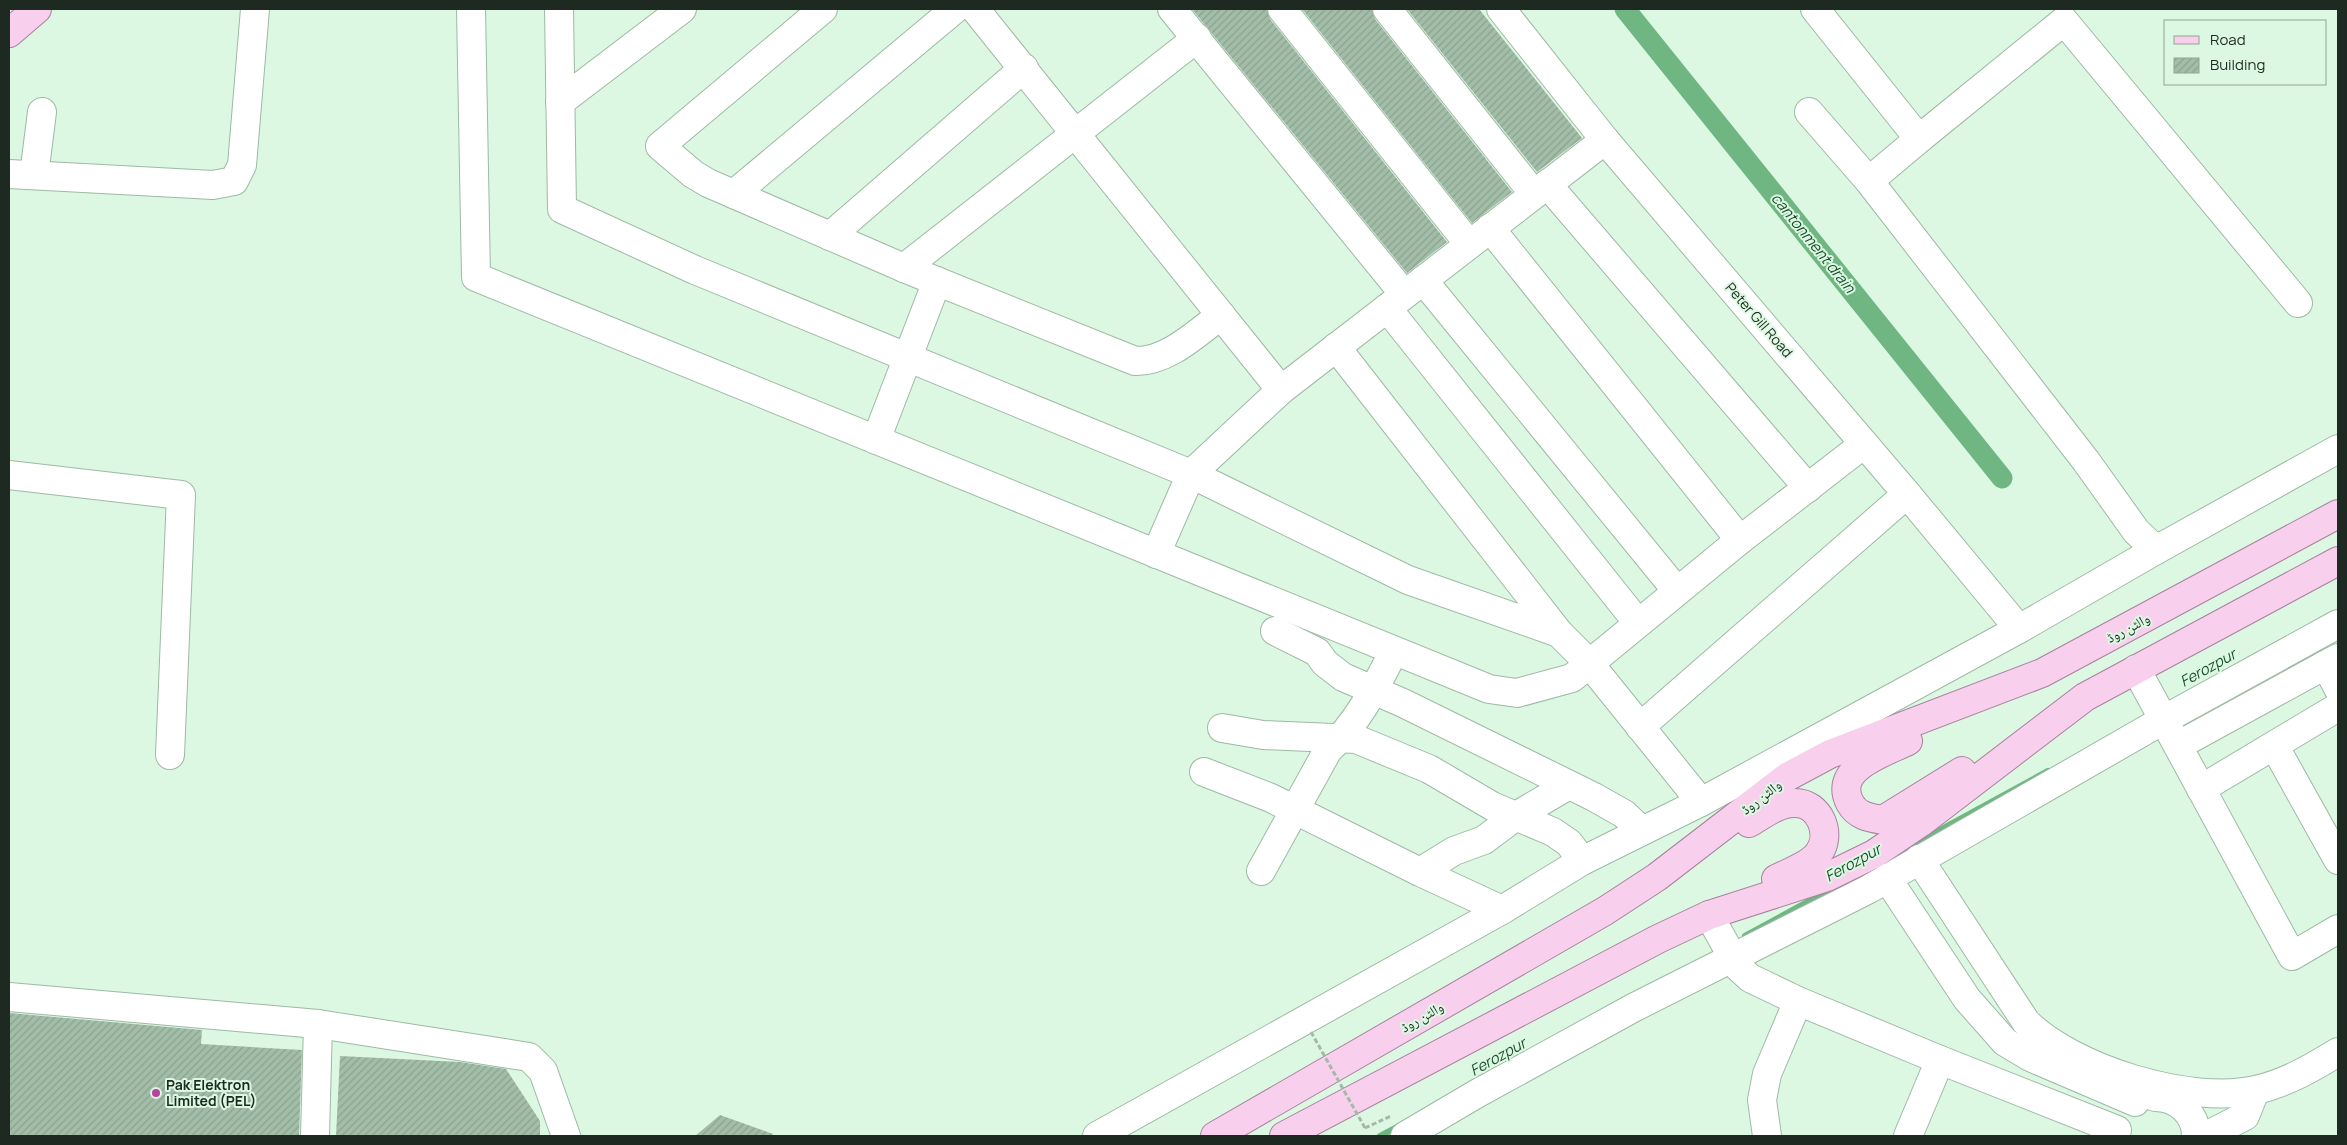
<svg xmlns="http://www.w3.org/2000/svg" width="2347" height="1145" font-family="Manrope,'Noto Naskh Arabic',sans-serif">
	<defs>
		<pattern id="building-hatch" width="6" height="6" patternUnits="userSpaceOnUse" patternTransform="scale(1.25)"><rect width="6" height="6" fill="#a2bda8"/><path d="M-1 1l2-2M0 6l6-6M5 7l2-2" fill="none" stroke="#8ba290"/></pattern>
	</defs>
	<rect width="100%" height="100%" fill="#dcf8e2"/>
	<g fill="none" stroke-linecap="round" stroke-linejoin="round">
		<!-- stream -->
		<g stroke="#70b683" stroke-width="6">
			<path d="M1905,849L2048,771"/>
			<path d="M1745,936L1833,888"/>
			<path d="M1380,1136L1401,1125"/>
		</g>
		<!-- canal -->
		<path stroke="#70b683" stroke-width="21" d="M1625,9L2002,478"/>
	</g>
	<!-- building -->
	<g fill="url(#building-hatch)">
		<path d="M1192,9H1267L1270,19L1447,242L1407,273Z"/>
		<path d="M1302,9H1372L1375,19L1512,192L1472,223Z"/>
		<path d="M1407,9H1479L1582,138L1537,172Z"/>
		<path d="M9,1013L202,1030L201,1044L302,1050L299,1136H9Z"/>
		<path d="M340,1056L460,1062L506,1069L540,1121V1136H336Z"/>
		<path d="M720,1115L773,1134L772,1136H695Z"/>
	</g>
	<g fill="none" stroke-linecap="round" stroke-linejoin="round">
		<!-- minor casing -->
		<g stroke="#9eb9a4" stroke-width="30">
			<g id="minor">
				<path d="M471,9L476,277L1489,689L1517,693L1572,678L1740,540L1864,444"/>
				<path d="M559,9L562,209L695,270L1191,474L1408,580L1559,633"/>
				<path d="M823,9L660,146L693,174L708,183L904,268L1135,361C1167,362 1197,333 1221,315"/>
				<path d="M975,9L1281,390"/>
				<path d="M1172,9L1404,294"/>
				<path d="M1282,9L1469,244"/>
				<path d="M1387,9L1534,194"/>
				<path d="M1501,9L1605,140L1907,494L2019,629"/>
				<path d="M1815,9L1919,139L1869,181L2086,461L2136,531L2156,550"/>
				<path d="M560,102L682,9"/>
				<path d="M1809,112L1869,181"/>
				<path d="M1919,139L2064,21L2298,303"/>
				<path d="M9,174L213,185L234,181L242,165L255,9"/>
				<path d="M34,175L42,112"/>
				<path d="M1547,184L1808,488"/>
				<path d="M734,194L955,9"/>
				<path d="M1490,228L1740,540"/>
				<path d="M830,236L1024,68"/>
				<path d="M904,268L1197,38"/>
				<path d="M1423,280L1677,591"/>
				<path d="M1387,308L1638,623"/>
				<path d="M1336,347L1559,633L1589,663L1701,802"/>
				<path d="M876,440L937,281"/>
				<path d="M9,475L181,495L170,755"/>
				<path d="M1156,554L1191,474L1281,390L1605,140"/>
				<path d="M1275,631L1317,652L1325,663L1343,677L1403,703L1594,797L1624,814L1642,831"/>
				<path d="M2326,665L2338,688"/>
				<path d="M2136,669L2292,956L2338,929"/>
				<path d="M1640,727L1907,494"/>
				<path d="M1222,728L1263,735L1356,739L1429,769L1492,806L1553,832L1569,843L1582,861"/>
				<path d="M2179,745L2338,658"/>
				<path d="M2275,747L2338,860"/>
				<path d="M1204,772L1271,798L1420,872L1502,910"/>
				<path d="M2201,789L2338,707"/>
				<path d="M1919,859L2026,1022C2073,1069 2190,1105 2256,1090C2286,1083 2312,1068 2338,1052"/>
				<path d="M1261,871L1328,750C1358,723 1376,686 1394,651"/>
				<path d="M1420,872L1454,851L1484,840L1516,816L1569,785"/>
				<path d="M1887,878L1967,999L2005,1042L2030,1057L2135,1102"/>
				<path d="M1709,915L1738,967L1750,978L1798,1001L1940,1060L2117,1130"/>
				<path d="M9,997L318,1024L529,1057L543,1071L566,1136"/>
				<path d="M2155,1097C2177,1097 2196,1113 2196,1136"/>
				<path d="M315,1136L318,1024"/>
				<path d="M1097,1136L1502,910L1582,861L1701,802L2019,629L2156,550L2338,449"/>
				<path d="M1405,1136L1478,1093L1633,1008L1869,889L2165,719L2338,624"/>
				<path d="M1767,1136L1762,1100L1767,1074L1798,1001"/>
				<path d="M1908,1136L1940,1060"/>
				<path d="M2206,1136L2245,1116L2255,1091"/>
			</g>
		</g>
		<!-- major casing -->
		<g stroke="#a8819e" stroke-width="30">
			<g id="major">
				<path d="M9,33L37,9"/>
				<path d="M1908,741C1884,753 1832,768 1850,803C1857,816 1870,818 1883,820L1962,771"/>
				<path d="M1749,823C1763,815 1778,803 1794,803C1820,802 1833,835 1818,854C1809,866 1789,872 1776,879"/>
				<path d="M1215,1136L1605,911L1657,877L1787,777L1830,754L2042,673L2338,514"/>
				<path d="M1284,1136L1658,939L1709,915L1827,877L1874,854L1920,823L2085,697L2338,561"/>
			</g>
		</g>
		<!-- path -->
		<path stroke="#a3baa8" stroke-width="3" stroke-dasharray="5 2.5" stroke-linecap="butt" d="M1365,1128L1391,1116"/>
		<!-- minor -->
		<use href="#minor" stroke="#fff" stroke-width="28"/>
		<!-- major -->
		<use href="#major" stroke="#f8d0ed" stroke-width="28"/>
		<!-- path-bridge -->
		<path stroke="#a3baa8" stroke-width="3" stroke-dasharray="5 2.5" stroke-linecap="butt" d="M1311,1032L1365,1128"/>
	</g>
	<!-- markers -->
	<circle fill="#b6439e" stroke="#dcf8e2" stroke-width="2" cx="156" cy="1093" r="5"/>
	<g text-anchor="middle" stroke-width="4" stroke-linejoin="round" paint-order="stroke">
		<!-- street labels -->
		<g font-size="14" fill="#1e2921" stroke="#dcf8e2">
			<text transform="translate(1759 320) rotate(49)" y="5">Peter Gill Road</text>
			<text transform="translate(2128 628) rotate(-28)" y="5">والٹن روڈ</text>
			<text transform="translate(1761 797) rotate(-38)" y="5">والٹن روڈ</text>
			<text transform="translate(1422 1017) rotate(-30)" y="5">والٹن روڈ</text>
		</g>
		<!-- poi labels -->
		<g font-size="14" font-weight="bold" fill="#1e2921" stroke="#dcf8e2" text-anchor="start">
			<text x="166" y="1090">Pak Elektron<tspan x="166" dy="16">Limited (PEL)</tspan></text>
		</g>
		<!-- water labels -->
		<g font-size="15" font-style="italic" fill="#1b4f2d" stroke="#dcf8e2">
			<text transform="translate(1813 243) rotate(51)" y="5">cantonment drain</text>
			<text transform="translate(2208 668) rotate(-29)" y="5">Ferozpur</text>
			<text transform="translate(1853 863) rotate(-29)" y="5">Ferozpur</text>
			<text transform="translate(1498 1057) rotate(-29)" y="5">Ferozpur</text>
		</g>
	</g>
	<!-- border -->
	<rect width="2347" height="1145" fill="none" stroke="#1e2921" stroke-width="20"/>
	<!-- legend -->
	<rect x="2164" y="20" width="162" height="65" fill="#dcf8e2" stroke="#90a595"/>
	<rect x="2174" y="36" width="25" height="8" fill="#f8d0ed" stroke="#90a595"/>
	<text x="2210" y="45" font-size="15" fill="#1e2921">Road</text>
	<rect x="2174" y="58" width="25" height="15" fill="url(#building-hatch)" stroke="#90a595"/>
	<text x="2210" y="70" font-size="15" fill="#1e2921">Building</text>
</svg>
